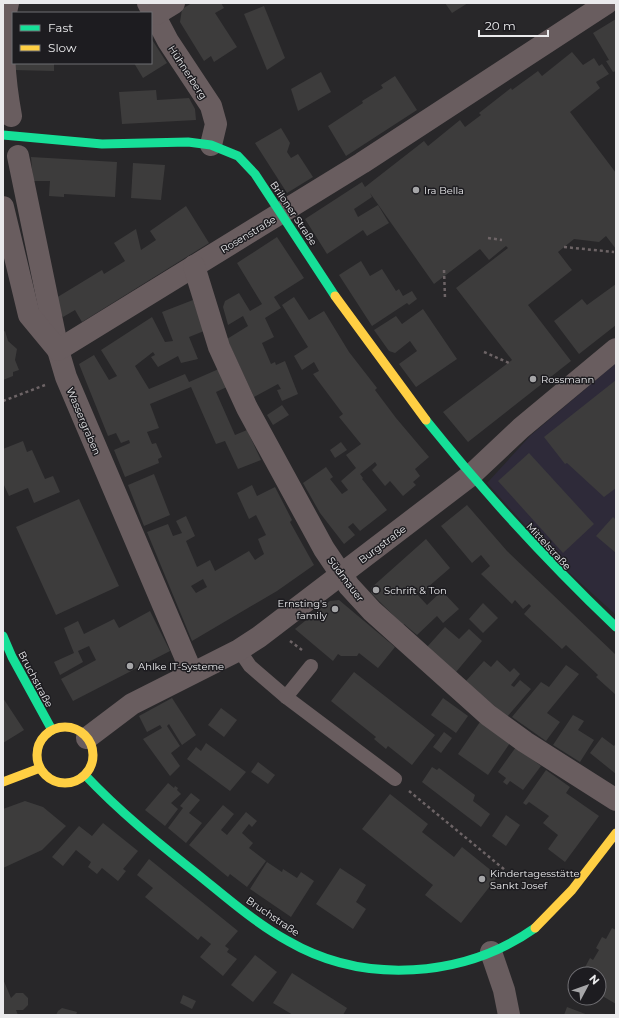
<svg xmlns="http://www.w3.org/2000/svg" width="619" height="1018" font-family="Montserrat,sans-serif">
	<rect width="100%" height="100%" fill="#282729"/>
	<!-- commercial -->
	<path fill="#2e2a39" d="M616,363V615L563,567L487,483L531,435Z"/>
	<!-- building -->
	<g fill="#3d3c3c" fill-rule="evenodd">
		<path d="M192,3H221L224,8L215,13L237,47L214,62L211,56L204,61L180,22L182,9Z"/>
		<path d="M445,3H468L452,13Z"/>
		<path d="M264,6L285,58L267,70L244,14Z"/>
		<path d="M616,19V71L613,72L606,61L609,60L593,33Z"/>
		<path d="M151,38L167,63L143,78L134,63H151Z"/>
		<path d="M572,52L583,65L594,58L599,66L602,64L609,74L596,82L600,88L570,112L616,173V249L606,236L599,242L574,239L558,252L572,270L528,305L571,361L468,442L443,412L512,360L456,288L508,248L506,246L489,260L480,249L434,284L370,193L372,197L354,209L358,217L378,205L389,223L367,236L363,230L327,254L305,219L362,182L365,187L424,141L428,146L460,120L465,127L481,115L479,113L511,88L512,90L538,71L542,76Z"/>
		<path d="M13,63H54V71L13,70Z"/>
		<path d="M321,72L331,92L298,111L291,89Z"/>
		<path d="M395,76L417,110L346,156L328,126L363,103L362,101L383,88L381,85Z"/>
		<path d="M156,90L157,100L189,98L195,109L196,120L122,124L119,92Z"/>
		<path d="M281,128L290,143L287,152L291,158L298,154L313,177L287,193L255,143Z"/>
		<path d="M31,157L117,162L115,197L64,194V197L49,196L50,181H33Z"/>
		<path d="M133,163L165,165L161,200L131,198Z"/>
		<path d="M186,206L209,243L82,322L75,310L63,317L58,310L56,298L102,270L104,274L125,261L114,243L136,229L141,250L156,240L150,231Z"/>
		<path d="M277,237L304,278L274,297L281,308L265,318L274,337L262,343L271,364L275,362L276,365L285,361L298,394L282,401L277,390L281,389L278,384L254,397L227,339L248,326L243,316L228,325L223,307L225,301L239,293L250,311L262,304L237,263Z"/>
		<path d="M361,261L370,276L382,269L396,291L399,289L403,296L412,291L417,299L409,305L407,303L372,326L339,275Z"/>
		<path d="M616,284V325L579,354L554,321L582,299L587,305Z"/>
		<path d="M294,297L309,320L324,311L349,352L377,388L375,390L396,418L429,457L415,469L420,476L413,482L416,485L403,496L390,481L385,486L372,470L377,465L375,462L360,474L363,478L362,479L387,510L360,531L353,523L348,527L355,535L344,544L320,513L303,483L326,467L333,477L330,479L342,494L348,490L341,481L356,468L346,455L361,444L339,417L343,414L313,374L319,371L314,362L302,370L294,356L308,347L282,305Z"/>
		<path d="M193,300L204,331L189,337L198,359L181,363L178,356L158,367L151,357L155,355L153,352L135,366L149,389L185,374L189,382L221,368L229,386L216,392L235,435L247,430L261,460L238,469L225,441L216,444L191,387L150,404L159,428L147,432L152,444L156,443L162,457L158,459L159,463L125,477L114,450L130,443L129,440L121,443L116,433L108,436L79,364L94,355L109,380L117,376L101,350L152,317L165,342L173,341L162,312Z"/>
		<path d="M423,309L457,359L416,387L399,364L417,351L410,341L395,353L389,351L374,330L396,316L402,324Z"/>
		<path d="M5,331L8,341L17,349L15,360L19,370L13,372V376L3,380V332Z"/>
		<path d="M616,380V488L604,497L567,463L565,464L544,437Z"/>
		<path d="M282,405L289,415L273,425L267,415Z"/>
		<path d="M23,441L27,452L32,450L45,479L53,476L60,492L34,503L28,488L9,496L3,483V449Z"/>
		<path d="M341,442L347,450L335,458L330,450Z"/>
		<path d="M529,453L594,524L563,553L498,481Z"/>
		<path d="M154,474L170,515L144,526L128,485Z"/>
		<path d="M252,485L257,496L275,487L292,520L290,522L314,565L277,591L192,641L147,532L168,524L173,536L182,533L176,521L186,516L195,536L186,541L197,567L210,560L215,571L249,551L255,560L264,554L258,539L266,535L256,515L249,519L237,493ZM203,579L207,587L196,593L191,586Z"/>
		<path d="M79,499L119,586L56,615L16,527Z"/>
		<path d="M467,505L507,551L616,655V695L596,677L598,675L566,645L562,649L524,614L531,606L529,604L523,609L515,600L512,604L481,574L490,566L481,555L472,563L441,526Z"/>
		<path d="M613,517L616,520V553L596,536Z"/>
		<path d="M426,539L450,568L420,594L417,591L415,592L427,605L442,591L459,609L443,623L437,616L417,635L404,624L403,625L371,593V588Z"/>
		<path d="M339,600L395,647L378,668L359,653L357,656H341L338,654L333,661L295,629L330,601Z"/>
		<path d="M483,603L498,618L483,633L469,619Z"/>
		<path d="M150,611L170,651L73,701L61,679L96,660L89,646L78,651L83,662L60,675L54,662L74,653L64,628L78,621L84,634L114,619L119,628Z"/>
		<path d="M445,627L459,639L469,629L482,641L456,672L427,647Z"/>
		<path d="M497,660L510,672L514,668L520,674L511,685L514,687L520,680L531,689L507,717L466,681L484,661L491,667Z"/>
		<path d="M566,665L579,674L547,713L560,722L546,741L512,717L541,682L549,687Z"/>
		<path d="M354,672L435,735L412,765L388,746L386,749L374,739L376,737L331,701Z"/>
		<path d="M3,698L24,730L3,743Z"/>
		<path d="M172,698L196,735L182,745L169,724L167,726L180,746L171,753L180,766L170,776L143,739L162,728L160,725L147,732L139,716Z"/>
		<path d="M443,698L468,716L456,733L431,715Z"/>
		<path d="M221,708L237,720L224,737L208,725Z"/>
		<path d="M573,715L584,721L578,730L594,740L580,762L553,745Z"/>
		<path d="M480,722L510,743L488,775L458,754Z"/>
		<path d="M444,732L452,738L441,753L433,747Z"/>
		<path d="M602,737L614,746L616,743V774L590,753Z"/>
		<path d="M206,743L246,772L230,791L187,759L196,747L201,751Z"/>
		<path d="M516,747L541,766L523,790L510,781L507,785L503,782L506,778L498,772Z"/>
		<path d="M258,762L275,775L268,784L251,772Z"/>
		<path d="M432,767L437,770L439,768L475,795L473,801L490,814L481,827L422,782Z"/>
		<path d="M546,770L570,787L566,793L599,816L565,862L548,849L558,835L543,823L549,816L529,802L526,805L523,803Z"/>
		<path d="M168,783L174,788L175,786L178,788L177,790L181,794L171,803L178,809L165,826L145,810Z"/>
		<path d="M191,793L200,800L189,813L202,823L186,843L168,828L183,808L180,806Z"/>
		<path d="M390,794L428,824L422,832L454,857L462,847L498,876L461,923L425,895L433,885L362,829Z"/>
		<path d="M25,801L43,807L66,826L42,850L3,868V809Z"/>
		<path d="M223,805L234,814L221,830L227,835L246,812L257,821L252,827L249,824L242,833L253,843L249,848L266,861L247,887L230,874L228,877L189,845Z"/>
		<path d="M506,815L520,825L506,846L492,836Z"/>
		<path d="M103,823L138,851L123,869L126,871L118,881L102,868L97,874L88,867L91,862L76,850L63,866L52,857L79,826L92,836Z"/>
		<path d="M149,859L238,931L225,946L229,949L227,952L237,959L223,976L200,957L211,944L201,936L198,940L145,897L153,888L137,875Z"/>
		<path d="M267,862L282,872L283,869L297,878L301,872L314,881L291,917L250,889Z"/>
		<path d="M340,868L366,885L356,902L366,909L353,929L316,904Z"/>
		<path d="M612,928L616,930V1004L599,994V974H584L586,970L584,969L590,958L593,960L599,950L596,948L602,937L606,939Z"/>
		<path d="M255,955L277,972L253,1002L231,985Z"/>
		<path d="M292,973L347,1008L343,1015H293L273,1003Z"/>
		<path d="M3,979L11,998L16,993H23L28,998V1005L23,1010H16L18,1015H3Z"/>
		<path d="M183,995L196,1001L192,1009L180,1003Z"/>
		<path d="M567,1007L588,1015H564Z"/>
		<path d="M62,1008L77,1012L76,1015H56L58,1011Z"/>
	</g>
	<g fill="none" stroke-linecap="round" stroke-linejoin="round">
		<!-- path -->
		<g stroke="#6d6466" stroke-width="2.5" stroke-dasharray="3 3" stroke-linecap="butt">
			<path d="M488,238L502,240"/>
			<path d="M564,247L614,252"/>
			<path d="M444,270L445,298"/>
			<path d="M484,352L509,363"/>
			<path d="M3,401L45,385"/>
			<path d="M290,641L302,650"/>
			<path d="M409,791L505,870"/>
		</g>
		<!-- lane -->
		<g stroke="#695d5f" stroke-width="14">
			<path d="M239,650L250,666L286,697L395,779"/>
			<path d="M286,697L311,666"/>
		</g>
		<!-- street -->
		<g stroke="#695d5f" stroke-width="22">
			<path d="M8,3C0,34 5,84 11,116"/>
			<path d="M148,3L168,41L211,106L216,124L211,145"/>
			<path d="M156,14L174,3"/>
			<path d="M18,156L58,350L66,377L192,673"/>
			<path d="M3,207L29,315L58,350L362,163L607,3"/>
			<path d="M194,266L219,347L247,408L324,549L349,586L372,611L488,715L525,742L616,800"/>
			<path d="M87,738L132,704L239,650L259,637L470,476L521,428L616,349"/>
			<path d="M491,952L504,990L509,1015"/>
		</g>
		<!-- fast -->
		<g stroke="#16e098" stroke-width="9">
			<path d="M3,135L102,144L188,142L211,145L238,156L255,174L335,296"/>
			<path d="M426,420C486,495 547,561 616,627"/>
			<path d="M3,636L12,657L52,730"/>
			<path d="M85,775C119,811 157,842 196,873C226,897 255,923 288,941C364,985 464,978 535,928"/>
		</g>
		<!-- slow -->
		<g stroke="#ffcf43" stroke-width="9">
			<path d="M335,296L426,420"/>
			<circle cx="65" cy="755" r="28"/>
			<path d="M3,782L40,768"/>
			<path d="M535,928L572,890L616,833"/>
		</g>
	</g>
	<!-- markers -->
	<g fill="#a6a6a8" stroke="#1d1c20" stroke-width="1.5">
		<circle cx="416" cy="190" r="4"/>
		<circle cx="533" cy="379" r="4"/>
		<circle cx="376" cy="590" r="4"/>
		<circle cx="335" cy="609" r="4"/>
		<circle cx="130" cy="666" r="4"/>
		<circle cx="482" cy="879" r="4"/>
	</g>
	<g text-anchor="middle" stroke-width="3" stroke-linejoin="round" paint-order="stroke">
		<!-- street labels -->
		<g font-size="10" fill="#eaeaec" stroke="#1d1c20">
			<text transform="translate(188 72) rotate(57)" y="4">Hühnerberg</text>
			<text transform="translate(294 213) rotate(56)" y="4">Briloner Straße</text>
			<text transform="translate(248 234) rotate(-31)" y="4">Rosenstraße</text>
			<text transform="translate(84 421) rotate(67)" y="4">Wassergraben</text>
			<text transform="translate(382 544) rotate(-37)" y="4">Burgstraße</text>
			<text transform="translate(549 546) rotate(47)" y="4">Mittelstraße</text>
			<text transform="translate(346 579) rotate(53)" y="4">Südmauer</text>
			<text transform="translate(36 679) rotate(62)" y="4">Bruchstraße</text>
			<text transform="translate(273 916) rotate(34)" y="4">Bruchstraße</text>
		</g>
		<!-- poi labels -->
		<g font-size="10" fill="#eaeaec" stroke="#1d1c20" text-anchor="start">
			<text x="424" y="194">Ira Bella</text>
			<text x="541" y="383">Rossmann</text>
			<text x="384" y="594">Schrift &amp; Ton</text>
			<text x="327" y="607" text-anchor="end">Ernsting's<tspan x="327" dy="12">family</tspan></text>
			<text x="138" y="670">Ahlke IT-Systeme</text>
			<text x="490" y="877">Kindertagesstätte<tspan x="490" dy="12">Sankt Josef</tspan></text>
		</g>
	</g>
	<!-- border -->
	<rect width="619" height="1018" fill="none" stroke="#eaeaec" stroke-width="8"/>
	<!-- legend -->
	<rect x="12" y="12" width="140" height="52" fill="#1d1c20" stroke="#6f6e72"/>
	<rect x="20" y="25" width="20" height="6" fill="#16e098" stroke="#6f6e72"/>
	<text x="48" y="32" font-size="12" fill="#eaeaec">Fast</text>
	<rect x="20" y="45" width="20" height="6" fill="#ffcf43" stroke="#6f6e72"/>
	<text x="48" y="52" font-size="12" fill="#eaeaec">Slow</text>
	<!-- north arrow -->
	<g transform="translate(587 986) rotate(49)"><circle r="19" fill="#1d1c20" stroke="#6f6e72"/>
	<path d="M0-3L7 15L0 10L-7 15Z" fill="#a6a6a8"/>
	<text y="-6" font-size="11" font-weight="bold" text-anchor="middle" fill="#eaeaec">N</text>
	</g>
	<!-- scale -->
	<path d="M479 30v6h69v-6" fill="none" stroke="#eaeaec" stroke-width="2"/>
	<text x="485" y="30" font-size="12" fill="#eaeaec" stroke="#1d1c20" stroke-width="3" paint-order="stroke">20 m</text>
</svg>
